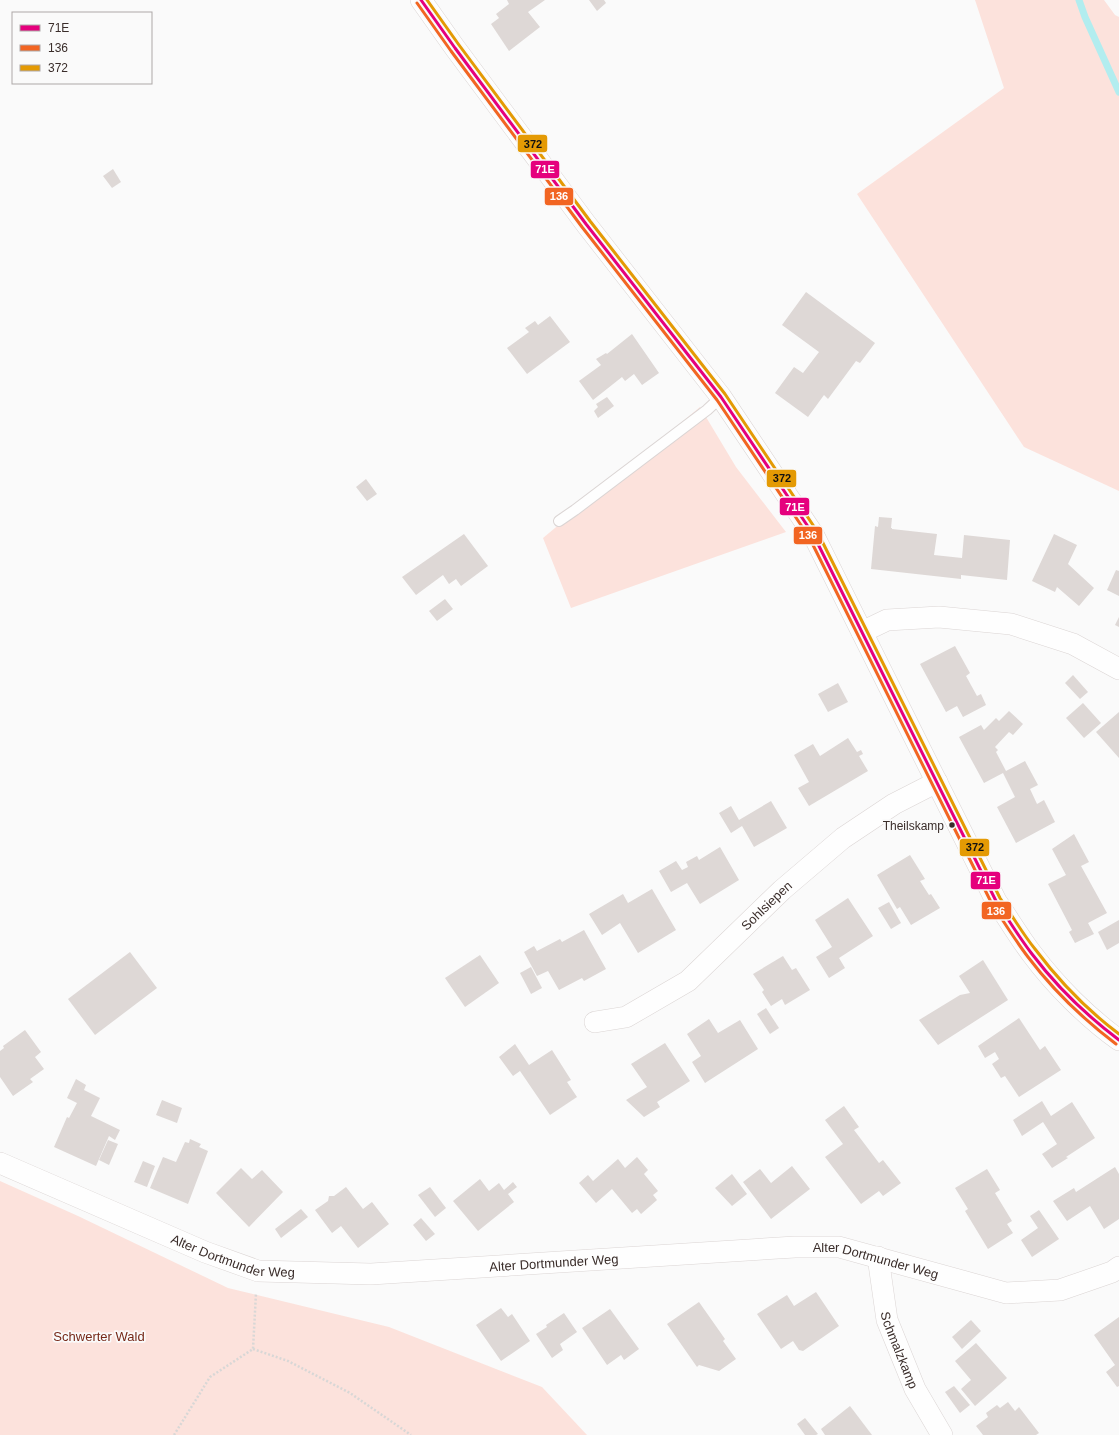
<svg xmlns="http://www.w3.org/2000/svg" width="1119" height="1435" font-family="Helvetica,sans-serif">
	<rect width="100%" height="100%" fill="#fafafa"/>
	<!-- green -->
	<g fill="#fce2dc">
		<path d="M975,0H1104L1115,15L1119,17V491L1024,447L857,194L1004,88Z"/>
		<path d="M700,407L736,467L786,532L571,608L543,538Z"/>
		<path d="M0,1181L78,1216L228,1288L389,1327L542,1387L587,1435H0Z"/>
	</g>
	<g fill="none" stroke-linecap="round" stroke-linejoin="round">
		<!-- stream -->
		<path stroke="#b2edef" stroke-width="7" d="M1079,0L1085,17L1119,92"/>
	</g>
	<!-- building -->
	<g fill="#ded8d6">
		<path d="M507,0H545L528,12L540,27L509,51L491,24L499,18L496,14L509,4Z"/>
		<path d="M589,0H604L606,3L597,11Z"/>
		<path d="M113,169L121,182L112,188L103,176Z"/>
		<path d="M806,292L875,343L860,363L856,361L828,399L824,395L808,417L775,393L794,367L803,373L819,352L782,325Z"/>
		<path d="M550,316L570,342L527,374L507,348L529,332L525,328L535,321L538,325Z"/>
		<path d="M632,334L659,373L642,385L634,374L625,381L622,377L593,400L579,381L601,365L596,359L606,353L607,354Z"/>
		<path d="M607,397L614,406L598,418L594,411L598,407L596,404Z"/>
		<path d="M366,479L377,494L367,501L356,487Z"/>
		<path d="M879,517L892,518L891,528H892V529L937,534L934,555L962,558L964,535L1010,540L1007,580L961,575V579L871,569L875,526L878,527Z"/>
		<path d="M464,534L488,566L461,586L456,579L449,584L443,575L416,595L402,577Z"/>
		<path d="M1054,534L1077,545L1068,564L1094,588L1079,606L1057,587L1055,592L1032,581Z"/>
		<path d="M1116,570L1119,571V596L1107,590Z"/>
		<path d="M445,599L453,609L437,621L429,611Z"/>
		<path d="M1119,617V627L1115,625Z"/>
		<path d="M955,646L970,673L966,676L977,696L981,694L986,705L963,717L957,706L946,712L920,664Z"/>
		<path d="M1073,675L1088,692L1080,699L1065,683Z"/>
		<path d="M838,683L848,702L828,712L818,694Z"/>
		<path d="M1083,703L1101,723L1084,738L1066,718Z"/>
		<path d="M1009,711L1023,724L1013,735L1009,732L995,747L998,750L996,752L1006,771L1025,761L1038,785L1030,789L1037,804L1044,800L1055,822L1016,843L997,807L1015,797L1003,773L984,783L959,737L981,725L984,730L996,718L999,721Z"/>
		<path d="M1119,712V758L1096,732Z"/>
		<path d="M848,738L857,752L861,750L863,754L859,756L868,771L809,806L798,788L809,782L794,755L813,744L820,756Z"/>
		<path d="M771,801L787,828L754,847L742,826L731,833L719,813L731,806L739,820Z"/>
		<path d="M1074,834L1089,862L1081,866L1107,913L1088,923L1094,934L1075,943L1069,932L1072,930L1048,884L1066,875L1052,849Z"/>
		<path d="M720,847L739,880L700,904L687,883L671,892L659,871L676,861L682,870L688,867L686,862L697,856L699,860Z"/>
		<path d="M910,855L925,879L920,881L929,895L931,894L940,908L911,925L900,907L897,909L877,875Z"/>
		<path d="M652,889L676,930L638,953L620,923L602,935L589,914L623,894L628,903Z"/>
		<path d="M848,898L873,936L839,958L845,968L829,978L816,957L832,947L815,920Z"/>
		<path d="M889,902L901,923L891,929L878,908Z"/>
		<path d="M1119,920V943L1107,950L1098,932Z"/>
		<path d="M584,930L606,969L584,981L582,978L559,990L548,971L537,976L524,952L534,946L537,951L560,939L562,942Z"/>
		<path d="M130,952L157,988L95,1035L68,999Z"/>
		<path d="M480,955L499,983L465,1007L445,978Z"/>
		<path d="M783,956L792,970L796,968L810,990L785,1005L782,999L771,1006L762,992L764,990L753,974Z"/>
		<path d="M983,960L1008,1000L938,1045L919,1020L960,995L970,993L959,976Z"/>
		<path d="M531,967L542,988L531,994L520,973Z"/>
		<path d="M766,1008L779,1028L770,1034L757,1014Z"/>
		<path d="M1019,1018L1040,1050L1045,1046L1061,1070L1019,1097L1005,1076L1001,1078L992,1064L999,1059L995,1052L985,1058L978,1046Z"/>
		<path d="M709,1019L718,1033L740,1020L758,1049L705,1083L692,1062L701,1056L687,1034Z"/>
		<path d="M25,1030L41,1052L35,1057L44,1069L30,1079L33,1082L13,1096L0,1077V1051L4,1048L3,1046Z"/>
		<path d="M665,1043L690,1081L657,1102L660,1107L644,1117L626,1100L647,1087L631,1064Z"/>
		<path d="M515,1044L529,1065L552,1050L571,1080L567,1082L577,1097L550,1115L520,1071L513,1076L499,1057Z"/>
		<path d="M76,1079L86,1085L84,1090L100,1098L91,1116L120,1130L115,1140L109,1136L96,1166L54,1147L67,1117L69,1118L77,1103L67,1098Z"/>
		<path d="M162,1100L182,1108L177,1123L156,1115Z"/>
		<path d="M1042,1101L1051,1116L1072,1102L1095,1138L1066,1157L1068,1158L1052,1168L1042,1154L1057,1144L1043,1122L1022,1136L1013,1120Z"/>
		<path d="M844,1106L859,1127L854,1130L879,1163L883,1160L901,1183L883,1196L879,1191L861,1204L825,1157L843,1144L825,1120Z"/>
		<path d="M190,1139L201,1144L199,1147L208,1151L188,1204L150,1188L163,1157L176,1162L185,1142L189,1143Z"/>
		<path d="M108,1140L118,1144L109,1165L99,1160Z"/>
		<path d="M637,1157L648,1170L644,1174L658,1191L653,1195L657,1200L641,1214L637,1209L632,1213L612,1189L596,1203L579,1183L588,1175L593,1181L618,1159L625,1168Z"/>
		<path d="M143,1161L155,1166L147,1187L134,1182Z"/>
		<path d="M792,1166L810,1189L771,1219L743,1182L760,1169L771,1183Z"/>
		<path d="M1115,1167L1119,1174V1219L1104,1229L1090,1206L1067,1221L1053,1201L1074,1188L1076,1192Z"/>
		<path d="M241,1168L252,1179L262,1170L283,1192L249,1227L216,1193Z"/>
		<path d="M987,1169L1000,1190L995,1193L1012,1221L1007,1224L1013,1233L988,1249L965,1211L968,1209L955,1188Z"/>
		<path d="M732,1174L747,1194L732,1206L715,1188Z"/>
		<path d="M480,1179L489,1191L499,1183L504,1190L513,1182L517,1187L508,1194L514,1202L478,1231L453,1201Z"/>
		<path d="M346,1187L363,1209L372,1202L389,1224L358,1248L341,1226L332,1233L315,1210L328,1201L329,1196H334Z"/>
		<path d="M430,1187L446,1208L435,1217L418,1195Z"/>
		<path d="M301,1209L308,1217L281,1238L275,1229Z"/>
		<path d="M1039,1210L1059,1239L1032,1257L1021,1240L1038,1228L1030,1216Z"/>
		<path d="M421,1218L435,1234L426,1241L413,1225Z"/>
		<path d="M816,1292L839,1326L803,1351L799,1350L793,1341L781,1349L757,1314L787,1295L794,1306Z"/>
		<path d="M699,1302L725,1339L723,1341L736,1359L719,1371L699,1365L697,1367L667,1324Z"/>
		<path d="M501,1308L508,1317L512,1314L530,1341L501,1361L476,1325Z"/>
		<path d="M610,1309L639,1349L624,1360L621,1355L607,1365L582,1328Z"/>
		<path d="M564,1313L577,1332L560,1344L563,1350L552,1358L536,1334L547,1327L546,1325Z"/>
		<path d="M1119,1317V1386L1117,1387L1106,1372L1115,1365L1094,1335Z"/>
		<path d="M971,1320L981,1331L962,1349L952,1337Z"/>
		<path d="M976,1343L1007,1378L975,1406L961,1389L971,1380L955,1361Z"/>
		<path d="M954,1386L970,1405L960,1413L945,1392Z"/>
		<path d="M1008,1402L1015,1411L1019,1407L1039,1433L1036,1435H983L976,1426L988,1417L986,1413L997,1405L1000,1408Z"/>
		<path d="M850,1406L872,1435H825L821,1429Z"/>
		<path d="M805,1418L818,1434L816,1435H805L797,1424Z"/>
	</g>
	<g fill="none" stroke-linecap="round" stroke-linejoin="round">
		<!-- service casing -->
		<g stroke="#dbd5d4" stroke-width="12">
			<path id="service" d="M559,521L575,510L707,410L721,397"/>
		</g>
		<!-- minor casing -->
		<g stroke="#dbd5d4" stroke-width="22">
			<g id="minor">
				<path d="M421,0L455,48L586,224L721,397L813,534L996,901C1008,918 1019,937 1032,954C1055,985 1088,1018 1119,1040"/>
				<path d="M862,632L887,620L939,617L1011,624L1073,644L1119,669"/>
				<path id="s1" d="M595,1022L626,1017L688,981L782,890L843,838L894,804L937,782"/>
				<path id="s2" d="M0,1163L205,1252L258,1271L371,1274L795,1247H839L1006,1293L1060,1290L1112,1272L1119,1267"/>
				<path id="s3" d="M878,1257L887,1320L915,1389L942,1435"/>
			</g>
		</g>
		<!-- path -->
		<g stroke="#d8d7d6" stroke-width="2.5" stroke-dasharray="2 2" stroke-linecap="butt">
			<path d="M253,1349L288,1361L350,1393L411,1435"/>
			<path d="M174,1435L210,1377L253,1349L256,1293"/>
		</g>
		<!-- service -->
		<use href="#service" stroke="#fefefe" stroke-width="10"/>
		<!-- minor -->
		<use href="#minor" stroke="#fefefe" stroke-width="21"/>
		<!-- bus-1 casing -->
		<g stroke="#fafafa" stroke-width="6">
			<path id="bus-1" d="M421,0L455,48L586,224L721,397L813,534L996,901C1008,919 1019,937 1032,954C1057,987 1086,1015 1119,1040"/>
		</g>
		<!-- bus-2 casing -->
		<g stroke="#fafafa" stroke-width="6">
			<path id="bus-2" d="M417,3L451,51L582,227L717,400L809,537L992,904C1004,922 1015,940 1028,957C1053,990 1083,1019 1116,1044"/>
		</g>
		<!-- bus-3 casing -->
		<g stroke="#fafafa" stroke-width="6">
			<path id="bus-3" d="M427,0L459,45L590,221L725,394L817,531L1000,898C1012,915 1022,933 1035,949C1059,981 1087,1010 1119,1034"/>
		</g>
		<!-- bus-1 -->
		<use href="#bus-1" stroke="#e5007d" stroke-width="3"/>
		<!-- bus-2 -->
		<use href="#bus-2" stroke="#f26522" stroke-width="3"/>
		<!-- bus-3 -->
		<use href="#bus-3" stroke="#e49a04" stroke-width="3"/>
	</g>
	<!-- markers -->
	<circle fill="#3a2d2a" stroke="#fafafa" stroke-width="1.5" cx="952" cy="825" r="3.5"/>
	<g text-anchor="middle" stroke-width="3.5" stroke-linejoin="round" paint-order="stroke">
		<!-- bus labels -->
		<g font-size="12" fill="#3a2d2a" stroke="#fafafa" text-anchor="end">
			<text x="944" y="830">Theilskamp</text>
		</g>
		<!-- street labels -->
		<g font-size="13" fill="#3a2d2a" stroke="#fafafa">
			<text dy="5" stroke="none"><textPath href="#s1" startOffset="212">Sohlsiepen</textPath></text>
			<text dy="5" stroke="none"><textPath href="#s2" startOffset="252">Alter Dortmunder Weg</textPath></text>
			<text dy="5" stroke="none"><textPath href="#s2" startOffset="900">Alter Dortmunder Weg</textPath></text>
			<text dy="5" stroke="none"><textPath href="#s2" startOffset="576">Alter Dortmunder Weg</textPath></text>
			<text dy="5" stroke="none"><textPath href="#s3" startOffset="96">Schmalzkamp</textPath></text>
		</g>
		<!-- park labels -->
		<g font-size="13" fill="#762919" stroke="#fafafa">
			<text x="99" y="1341">Schwerter Wald</text>
		</g>
	</g>
	<g stroke="#fafafa" stroke-width="1.5">
		<rect x="517" y="134" width="31" height="19" rx="4" fill="#e49a04"/>
		<rect x="530" y="160" width="30" height="19" rx="4" fill="#e5007d"/>
		<rect x="544" y="187" width="30" height="19" rx="4" fill="#f26522"/>
		<rect x="766" y="469" width="31" height="19" rx="4" fill="#e49a04"/>
		<rect x="779" y="497" width="31" height="19" rx="4" fill="#e5007d"/>
		<rect x="793" y="526" width="30" height="19" rx="4" fill="#f26522"/>
		<rect x="959" y="838" width="31" height="19" rx="4" fill="#e49a04"/>
		<rect x="970" y="871" width="31" height="19" rx="4" fill="#e5007d"/>
		<rect x="981" y="901" width="31" height="19" rx="4" fill="#f26522"/>
	</g>
	<g font-size="11" text-anchor="middle" font-weight="bold" fill="#fff">
		<text x="545" y="173">71E</text>
		<text x="559" y="200">136</text>
		<text x="795" y="511">71E</text>
		<text x="808" y="539">136</text>
		<text x="986" y="884">71E</text>
		<text x="996" y="915">136</text>
	</g>
	<g font-size="11" text-anchor="middle" font-weight="bold" fill="#111">
		<text x="533" y="148">372</text>
		<text x="782" y="482">372</text>
		<text x="975" y="851">372</text>
	</g>
	<!-- legend -->
	<rect x="12" y="12" width="140" height="72" fill="#fafafa" stroke="#ada8a7"/>
	<rect x="20" y="25" width="20" height="6" fill="#e5007d" stroke="#ada8a7"/>
	<text x="48" y="32" font-size="12" fill="#3a2d2a">71E</text>
	<rect x="20" y="45" width="20" height="6" fill="#f26522" stroke="#ada8a7"/>
	<text x="48" y="52" font-size="12" fill="#3a2d2a">136</text>
	<rect x="20" y="65" width="20" height="6" fill="#e49a04" stroke="#ada8a7"/>
	<text x="48" y="72" font-size="12" fill="#3a2d2a">372</text>
</svg>
